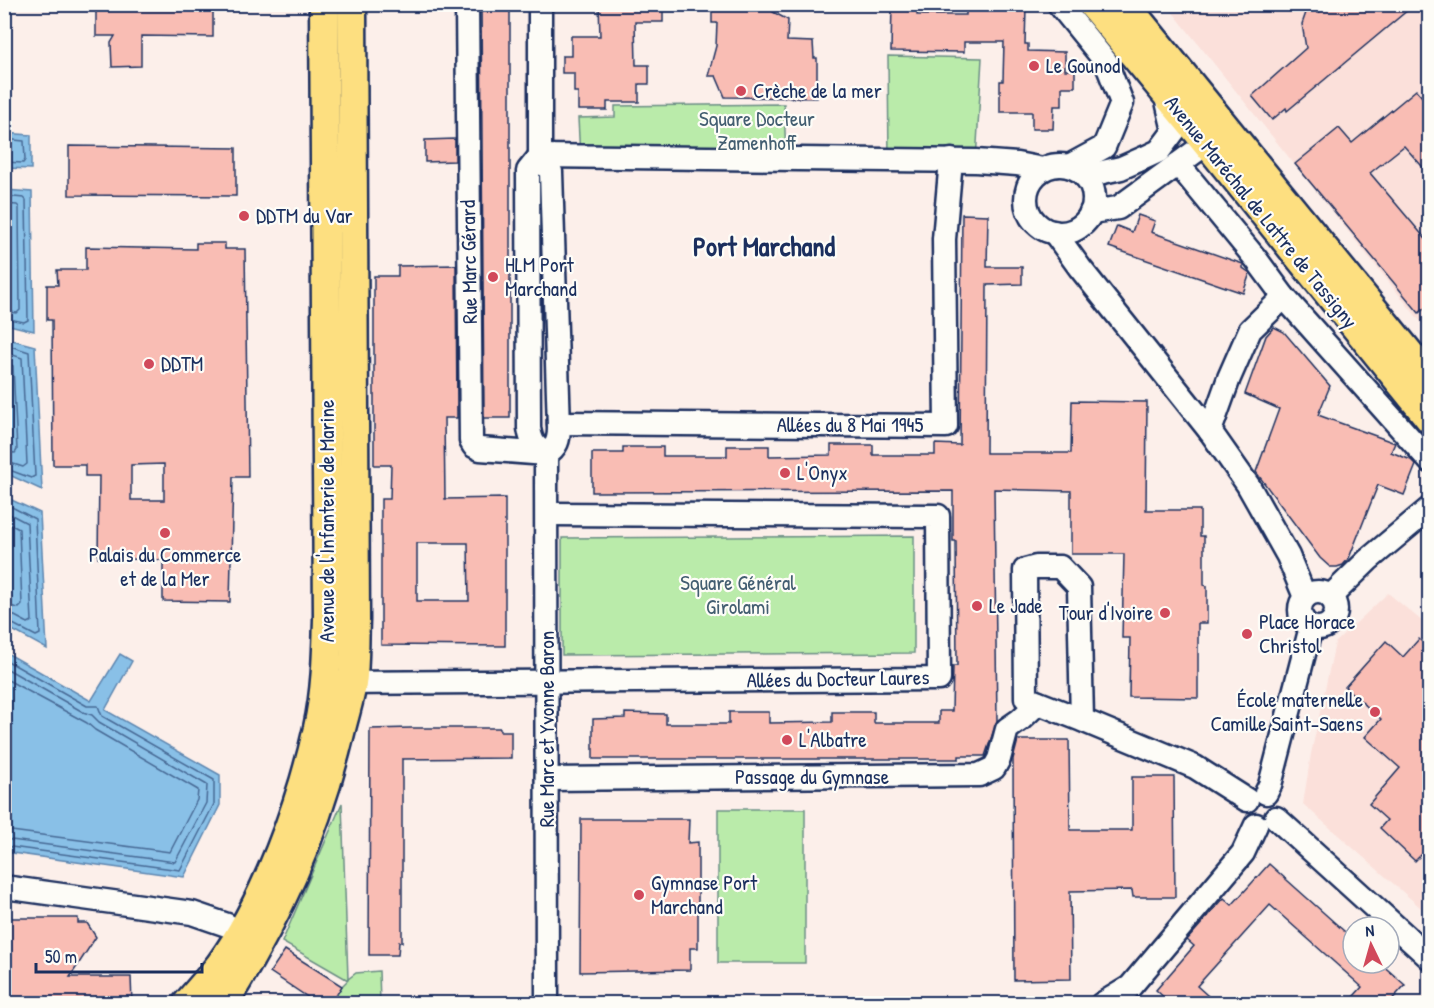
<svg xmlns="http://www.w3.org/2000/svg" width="1434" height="1008" font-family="'Patrick Hand',sans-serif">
	<rect width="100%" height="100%" fill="#fcefea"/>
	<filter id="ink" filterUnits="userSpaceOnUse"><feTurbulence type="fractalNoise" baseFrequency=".0167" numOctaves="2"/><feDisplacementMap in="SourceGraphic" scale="12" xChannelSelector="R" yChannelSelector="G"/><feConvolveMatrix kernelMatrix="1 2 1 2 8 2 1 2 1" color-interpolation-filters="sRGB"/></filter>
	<g filter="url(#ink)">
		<!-- built -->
		<g fill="#fbe0da">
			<path d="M1167,5H1429V322L1424,326Z"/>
			<path d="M1388,593L1429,627V915L1303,804L1311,754L1335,643Z"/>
		</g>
		<!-- green -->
		<g fill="#baebaa" stroke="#6a8d84" stroke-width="1.5">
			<path d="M888,56L982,58L976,161L889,160Z"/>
			<path d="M784,104L786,159L580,157L578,118L615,117V106Z"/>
			<path d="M914,536V653L562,655V538Z"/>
			<path d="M342,803L348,979L356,973L379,971L380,1003H331L342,986L348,980L282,942Z"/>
			<rect x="718" y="809" width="87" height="154"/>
		</g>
		<!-- water -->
		<g fill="#89c0e7" stroke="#5d86b0" stroke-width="1.5">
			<path d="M4,133L31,135V169L5,168Z"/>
			<path d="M5,190L32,192L34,331L5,324Z"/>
			<path d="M5,338L35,346L42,490L5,473Z"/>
			<path d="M5,497L40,513L47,649L5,626Z"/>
			<path d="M5,652L91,701L120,654L132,661L105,710L220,775V805L184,877L5,852Z"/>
		</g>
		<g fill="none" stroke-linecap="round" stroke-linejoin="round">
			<!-- shore -->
			<g stroke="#476995" stroke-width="1.5">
				<path d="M4,139L24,141L25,160L23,163L4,162"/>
				<path d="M4,196L24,198L26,200L28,320L24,322L4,318"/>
				<path d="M4,204L17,205L19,207L20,310L17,313L4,311"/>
				<path d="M4,213L10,216L11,299L9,301L4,302"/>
				<path d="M4,344L29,352L35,476L31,478L4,468"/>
				<path d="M4,352L22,358L27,464L23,467L4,461"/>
				<path d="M4,361L13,366L17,450L15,453L4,452"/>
				<path d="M4,503L35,519L40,634L36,636L9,622L4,621"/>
				<path d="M4,511L27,523L32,621L28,623L11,614H4"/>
				<path d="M4,521L19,529L22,605L19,608L4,605"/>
				<path d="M4,659L87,706H98L102,716L214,780V804L180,870L4,846"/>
				<path d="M4,667L83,712L92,715L99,722L207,785L206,803L175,862L4,839"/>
				<path d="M4,678L87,723L95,730L198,790L197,800L170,852L4,830"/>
			</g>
		</g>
		<!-- building -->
		<g fill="#f9bdb4" stroke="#1b2f5e" stroke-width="1.5" fill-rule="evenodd">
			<path d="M481,4H510V418H484Z"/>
			<path d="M599,4H663V22H635L636,65H649V84H639V102H607V110H578V92H574V73H562V56H571V36H600Z"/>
			<path d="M712,4H773V12L788,20L787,41L813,42L814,58H817V98L725,97L716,76H708L716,46L717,23H712Z"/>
			<path d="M892,4H917V15H966V8H1026L1025,44H1028V51L1065,52V70H1075V87H1062V106H1054L1053,129H1032V112H1000V81H1003L1004,42H964V52L891,51Z"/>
			<path d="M1309,4L1318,13L1329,4H1415L1287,111L1286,108L1272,120L1252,96L1306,48L1302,24Z"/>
			<path d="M96,5L213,6V37L141,36V66L112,67L111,43L115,36H96Z"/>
			<path d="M1416,90L1430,106V175L1404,146L1370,173L1430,244V304L1419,313L1295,164L1339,128L1352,143Z"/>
			<path d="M455,139V161L425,162V140Z"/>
			<path d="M69,146L236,148V196L69,195Z"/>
			<path d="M962,214L988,215L987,267H1022V284L987,285L986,453H1071L1072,401L1147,402L1146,510H1200V536H1204V585L1207,586V623H1198V698L1129,697L1130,638H1122L1124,554H1071V491L994,489L997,721L985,756H959V759H593V719L625,718V713L666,714V724H729V712H769V723L832,722V712H874V723H939V711H952L953,666H957L956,541H953V491L592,492V453H623V447H663V456H727V446H769V456L831,455V445H873V455H935V444L960,445Z"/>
			<path d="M1138,215L1155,221L1151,232L1243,264V268L1250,273L1243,293L1109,247L1117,226L1132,232Z"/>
			<path d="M196,243H225V249H245L248,477H233L230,602L163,601V560L98,558L99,476H85V465H53L52,320H47V285H58L57,270H86V247L196,249ZM164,464V500H131V465Z"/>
			<path d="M456,265L457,418H444L445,499L505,498V646L381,645V499H390L391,465H374V276H398V266ZM417,543H468L469,601H417Z"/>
			<path d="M1274,327L1284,332L1330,386L1318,415L1395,443L1391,452L1411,460L1416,465L1404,495L1378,485L1349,558L1343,565L1337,567H1330L1320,558L1256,472L1279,409L1245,394L1266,336Z"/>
			<path d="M1419,639L1430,649V846L1415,861L1380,828L1387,820L1369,804L1400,768L1365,737L1381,719L1345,687L1386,641L1403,657Z"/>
			<path d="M411,728H500V731H511V758L402,759V942H399L398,955H369L370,729Z"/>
			<path d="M1018,740H1069L1070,830H1132V777H1174L1175,897H1133L1132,890L1070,891L1071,979L1014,980L1013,759Z"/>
			<path d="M581,819H689L688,843L698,842V948H690V970L580,972Z"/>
			<path d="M1269,864L1353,939V963H1380L1405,985L1388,1004H1363L1354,996L1362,987L1270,905L1197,986L1217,1004H1171L1156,990L1194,946L1187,940L1224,898L1232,905Z"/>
			<path d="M4,918H78V923H87L96,937L70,977H131L132,1004H4Z"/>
			<path d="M285,950L342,986L331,1004H318L270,972Z"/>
		</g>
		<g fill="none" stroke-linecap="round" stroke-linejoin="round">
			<!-- minor casing -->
			<g stroke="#1b2f5e" stroke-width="27">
				<g id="minor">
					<path d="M467,4L471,441L474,446L480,449L546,454"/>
					<path d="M540,4V156L551,172L559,427C559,440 557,447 546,454"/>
					<path d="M1059,4L1106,62L1122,103L1104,147L1069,166"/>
					<path d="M540,156L976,161L1017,164L1043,169"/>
					<path d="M540,156L528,171L529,428C531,442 535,447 546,454"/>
					<path d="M1178,164L1256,259L1284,297L1430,461"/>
					<circle cx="1060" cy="199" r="34"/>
					<path d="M1085,176L1121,168L1146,157L1159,151L1174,131L1166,97"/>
					<path d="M1091,212L1118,208L1207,143L1205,129"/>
					<path d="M1054,232L1080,268L1210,431L1248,485L1288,556L1305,597"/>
					<path d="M559,423L946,426L944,239L951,160"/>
					<path d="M1210,431L1229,378L1250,330L1284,297"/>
					<path d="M546,454L547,1004"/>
					<circle cx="1318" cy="610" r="18"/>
					<path d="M1330,597L1368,560L1430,508"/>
					<path d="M336,683L939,679L938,516L548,514"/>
					<path d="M1082,720L1026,698L1025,570L1036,567H1060L1079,587L1082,720L1195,767L1247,800"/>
					<path d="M547,779L979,775L994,768L999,759L1007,729L1020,720L1038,703"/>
					<path d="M1266,793L1270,785L1311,627"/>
					<path d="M1276,818L1430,958"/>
					<path d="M4,887L192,913L227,925L240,933"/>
					<path d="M1102,1004L1130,987L1243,853L1256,825"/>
				</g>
			</g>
			<!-- major casing -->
			<g stroke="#1b2f5e" stroke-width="33">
				<g id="major">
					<path d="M1092,4L1207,143L1430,419"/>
					<path d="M1125,4L1430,379"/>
					<path d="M187,1004C198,991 210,978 220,965C265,904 302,802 318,728C326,692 327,655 328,619L324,4"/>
					<path d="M223,1004C278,916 314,838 339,737C343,719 349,701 352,684C355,663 354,641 355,620L352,4"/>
				</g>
			</g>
			<!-- minor -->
			<use href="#minor" stroke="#fdfcf7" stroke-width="22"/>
			<!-- major -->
			<use href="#major" stroke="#fddf80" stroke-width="28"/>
		</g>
	</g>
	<!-- markers -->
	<g fill="#d1495b" stroke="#fdfcf7" stroke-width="2">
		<circle cx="1034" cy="66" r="6"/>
		<circle cx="741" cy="91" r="6"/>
		<circle cx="244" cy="216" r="6"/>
		<circle cx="493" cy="277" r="6"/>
		<circle cx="149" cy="364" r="6"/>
		<circle cx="785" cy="473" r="6"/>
		<circle cx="165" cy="533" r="6"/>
		<circle cx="977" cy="606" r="6"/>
		<circle cx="1165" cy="613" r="6"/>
		<circle cx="1247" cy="634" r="6"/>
		<circle cx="1375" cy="712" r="6"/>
		<circle cx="787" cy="740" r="6"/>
		<circle cx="639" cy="895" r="6"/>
	</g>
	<g text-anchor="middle" stroke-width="4.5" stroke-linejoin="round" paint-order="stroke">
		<!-- poi labels -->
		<g font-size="21" fill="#1b2f5e" stroke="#fdfcf7" text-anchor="start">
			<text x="1046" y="73">Le Gounod</text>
			<text x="753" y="98">Crèche de la mer</text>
			<text x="256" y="223">DDTM du Var</text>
			<text x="505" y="272">HLM Port<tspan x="505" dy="24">Marchand</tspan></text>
			<text x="161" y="371">DDTM</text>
			<text x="797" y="480">L'Onyx</text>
			<text x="165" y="562" text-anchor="middle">Palais du Commerce<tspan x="165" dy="24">et de la Mer</tspan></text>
			<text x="989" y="613">Le Jade</text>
			<text x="1153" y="620" text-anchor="end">Tour d'Ivoire</text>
			<text x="1259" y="629">Place Horace<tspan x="1259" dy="24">Christol</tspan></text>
			<text x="1363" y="707" text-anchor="end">École maternelle<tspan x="1363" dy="24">Camille Saint-Saens</tspan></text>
			<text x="799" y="747">L'Albatre</text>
			<text x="651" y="890">Gymnase Port<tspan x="651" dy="24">Marchand</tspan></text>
		</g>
		<!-- park labels -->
		<g font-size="21" fill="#435e71" stroke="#fdfcf7">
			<text x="757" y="126">Square Docteur<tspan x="757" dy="24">Zamenhoff</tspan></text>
			<text x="738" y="590">Square Général<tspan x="738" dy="24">Girolami</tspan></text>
		</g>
		<!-- street labels -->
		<g font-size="21" fill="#1b2f5e" stroke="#fdfcf7">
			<text transform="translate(1261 212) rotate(51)" y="7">Avenue Maréchal de Lattre de Tassigny</text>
			<text transform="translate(469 262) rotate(-91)" y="7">Rue Marc Gérard</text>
			<text x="850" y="432">Allées du 8 Mai 1945</text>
			<text transform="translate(327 521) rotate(-90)" y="7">Avenue de l'Infanterie de Marine</text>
			<text transform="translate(838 679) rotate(-1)" y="7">Allées du Docteur Laures</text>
			<text transform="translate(547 729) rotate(-90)" y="7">Rue Marc et Yvonne Baron</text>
			<text x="812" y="784">Passage du Gymnase</text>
		</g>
		<!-- district labels -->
		<g font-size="27" font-weight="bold" fill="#1b2f5e" stroke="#fdfcf7">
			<text x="764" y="256">Port Marchand</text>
		</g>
	</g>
	<!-- margin -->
	<rect width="1434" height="1008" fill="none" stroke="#fdfcf7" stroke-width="24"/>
	<rect x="12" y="12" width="1410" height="984" fill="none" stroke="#1b2f5e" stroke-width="2" filter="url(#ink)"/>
	<!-- north arrow -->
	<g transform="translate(1371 945) rotate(355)"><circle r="28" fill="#fdfcf7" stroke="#a3aaba" stroke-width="1.5"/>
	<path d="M0-4.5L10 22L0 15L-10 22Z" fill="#d1495b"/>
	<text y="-9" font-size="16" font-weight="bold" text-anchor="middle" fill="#1b2f5e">N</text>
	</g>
	<!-- scale -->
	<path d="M36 963v9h166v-9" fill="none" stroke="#1b2f5e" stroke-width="3"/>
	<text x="45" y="963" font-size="18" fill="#1b2f5e" stroke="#fdfcf7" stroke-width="4.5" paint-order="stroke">50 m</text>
</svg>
